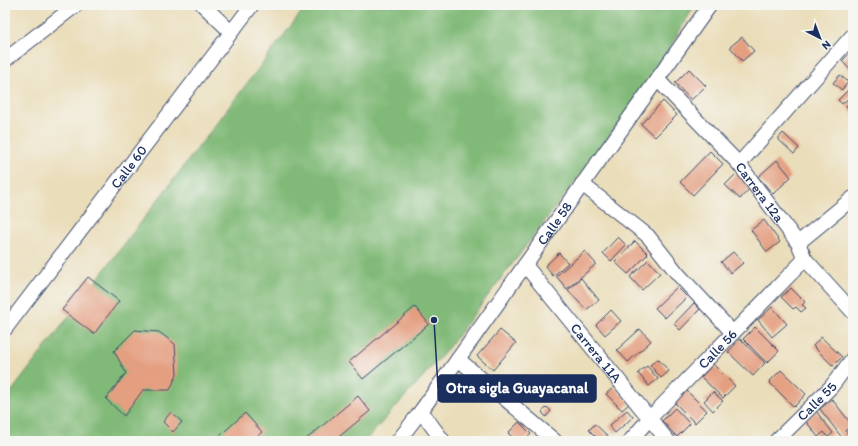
<svg xmlns="http://www.w3.org/2000/svg" width="858" height="446" font-family="Itim,sans-serif">
	<rect width="100%" height="100%" fill="#f6f6f2"/>
	<filter id="ink" filterUnits="userSpaceOnUse"><feTurbulence type="fractalNoise" baseFrequency=".025" numOctaves="2"/><feDisplacementMap in="SourceGraphic" scale="8" xChannelSelector="R" yChannelSelector="G"/><feConvolveMatrix kernelMatrix="1 2 1 2 8 2 1 2 1" color-interpolation-filters="sRGB"/></filter>
	<filter id="wash" filterUnits="userSpaceOnUse"><feTurbulence type="fractalNoise" baseFrequency=".012" numOctaves="4" result="noise"/><feDisplacementMap in="SourceGraphic" scale="16" xChannelSelector="R" yChannelSelector="G"/><feGaussianBlur stdDeviation="0.9" result="paint"/><feColorMatrix in="noise" values="0 0 0 0 0 0 0 0 0 0 0 0 0 0 0 0 0 1.4 0 .05"/><feComposite in="paint" operator="in"/></filter>
	<g filter="url(#wash)">
		<rect width="100%" height="100%" fill="#eaddb9"/>
		<!-- forest -->
		<path fill="#81ba78" stroke="#4e746b" d="M307,5H695L641,95L445,352L365,441H5V400Z"/>
		<g id="blocks">
			<!-- building -->
			<g fill="#e49f81">
				<path d="M742,37L754,51L742,61L730,47Z"/>
				<path d="M853,50V73L842,61Z"/>
				<path d="M689,69L706,86L691,100L675,83Z"/>
				<path d="M840,75L848,82L842,90L833,83Z"/>
				<path d="M848,90L852,95L842,104L838,100Z"/>
				<path d="M853,99V114L846,106Z"/>
				<path d="M663,101L677,115L655,137L641,124Z"/>
				<path d="M783,133L799,148L794,154L778,139Z"/>
				<path d="M710,151L723,164L693,195L680,182Z"/>
				<path d="M777,160L791,177L773,194L758,177Z"/>
				<path d="M737,173L751,187L740,199L725,185Z"/>
				<path d="M764,220L780,242L767,252L751,230Z"/>
				<path d="M618,237L626,245L611,261L603,253Z"/>
				<path d="M635,241L648,254L628,274L615,262Z"/>
				<path d="M585,251L596,264L567,289L556,276Z"/>
				<path d="M733,252L743,263L731,273L721,262Z"/>
				<path d="M559,253L568,263L553,276L545,266Z"/>
				<path d="M648,260L660,273L642,290L630,277Z"/>
				<path d="M88,277L119,301L94,334L62,310Z"/>
				<path d="M581,278L599,300L586,310L568,290Z"/>
				<path d="M677,287L687,297L665,318L655,308Z"/>
				<path d="M791,288L805,302L802,305L806,308L801,312L796,307L793,309L781,297Z"/>
				<path d="M694,303L700,309L680,330L674,324Z"/>
				<path d="M415,307L429,324L363,379L349,362Z"/>
				<path d="M772,307L787,324L772,337L758,320Z"/>
				<path d="M611,310L621,321L605,335L596,325Z"/>
				<path d="M755,327L779,351L767,363L743,339Z"/>
				<path d="M640,329L651,341L628,362L617,350Z"/>
				<path d="M135,330L159,332L175,344L177,374L170,390H143L124,416L106,399L126,373L114,351Z"/>
				<path d="M500,330L516,343L493,370L477,356Z"/>
				<path d="M821,337L842,357L833,366L813,346Z"/>
				<path d="M740,339L765,363L753,376L728,352Z"/>
				<path d="M658,359L669,371L661,378L650,365Z"/>
				<path d="M713,364L735,386L723,398L701,377Z"/>
				<path d="M647,366L658,379L649,386L638,373Z"/>
				<path d="M781,370L806,394L794,407L769,382Z"/>
				<path d="M614,387L630,403L622,410L606,394Z"/>
				<path d="M686,390L707,411L695,423L674,402Z"/>
				<path d="M713,392L723,401L713,411L704,401Z"/>
				<path d="M358,396L370,411L334,441H304Z"/>
				<path d="M832,399L852,425L845,431L849,434L843,439L820,409Z"/>
				<path d="M547,407L551,411L546,417L542,412Z"/>
				<path d="M675,408L690,424L677,437L662,421Z"/>
				<path d="M627,410L633,417L615,433L609,426Z"/>
				<path d="M816,411L833,433L828,437L824,432L818,437L805,420Z"/>
				<path d="M171,412L182,422L173,432L163,422Z"/>
				<path d="M245,413L262,432L252,441H214Z"/>
				<path d="M519,422L531,434L524,441H516L508,433Z"/>
				<path d="M595,424L613,441H600L589,430Z"/>
			</g>
		</g>
	</g>
	<g filter="url(#ink)">
		<use href="#blocks" fill-opacity="0" stroke="#3a496c" stroke-width="1"/>
		<g fill="none" stroke-linecap="round" stroke-linejoin="round">
			<!-- street casing -->
			<g stroke="#3a496c" stroke-width="16">
				<g id="street">
					<path d="M203,5L231,32"/>
					<path d="M5,60L76,5"/>
					<path id="s1" d="M657,79L739,164L798,243L805,259L853,312"/>
					<path d="M739,164L853,35"/>
					<path d="M582,184L648,236L678,274L733,333"/>
					<path d="M798,243L853,198"/>
					<path id="s2" d="M525,265L668,441"/>
					<path id="s3" d="M5,329L252,5"/>
					<path d="M458,359L555,441"/>
					<path d="M421,411L443,441"/>
					<path id="s4" d="M398,441L421,411L710,5"/>
					<path id="s5" d="M630,441L649,419L805,259"/>
					<path id="s6" d="M776,441L831,387L853,358"/>
				</g>
			</g>
			<!-- street -->
			<use href="#street" stroke="#fff" stroke-width="14"/>
		</g>
	</g>
	<g text-anchor="middle" stroke-width="3" stroke-linejoin="round" paint-order="stroke">
		<!-- street labels -->
		<g font-size="14" fill="#1b2f5e" stroke="#f6f6f2">
			<text dy="5" stroke="none"><textPath href="#s3" startOffset="204">Calle 60</textPath></text>
			<text dy="5" stroke="none"><textPath href="#s1" startOffset="153">Carrera 12a</textPath></text>
			<text dy="5" stroke="none"><textPath href="#s4" startOffset="268">Calle 58</textPath></text>
			<text dy="5" stroke="none"><textPath href="#s5" startOffset="127">Calle 56</textPath></text>
			<text dy="5" stroke="none"><textPath href="#s2" startOffset="113">Carrera 11A</textPath></text>
			<text dy="5" stroke="none"><textPath href="#s6" startOffset="57">Calle 55</textPath></text>
		</g>
	</g>
	<!-- callouts -->
	<path fill="none" stroke="#1b2f5e" stroke-width="1.5" d="M434 320L438 388"/>
	<circle fill="#1b2f5e" stroke="#f6f6f2" stroke-width="1.5" cx="434" cy="320" r="4"/>
	<rect fill="#1b2f5e" stroke="#1b2f5e" stroke-width="1.5" x="438" y="375" width="158" height="27" rx="4"/>
	<g font-size="15" text-anchor="middle" font-weight="bold" fill="#fff">
		<text x="517" y="393">Otra sigla Guayacanal</text>
	</g>
	<!-- margin -->
	<rect width="858" height="446" fill="none" stroke="#f6f6f2" stroke-width="20"/>
	<!-- north arrow -->
	<g transform="translate(820 38) rotate(138)" stroke="#f6f6f2" stroke-width="3" paint-order="stroke">
	<path d="M0-3L7 15L0 10L-7 15Z" fill="#1b2f5e"/>
	<text y="-6" font-size="11" font-weight="bold" text-anchor="middle" fill="#1b2f5e">N</text>
	</g>
</svg>
